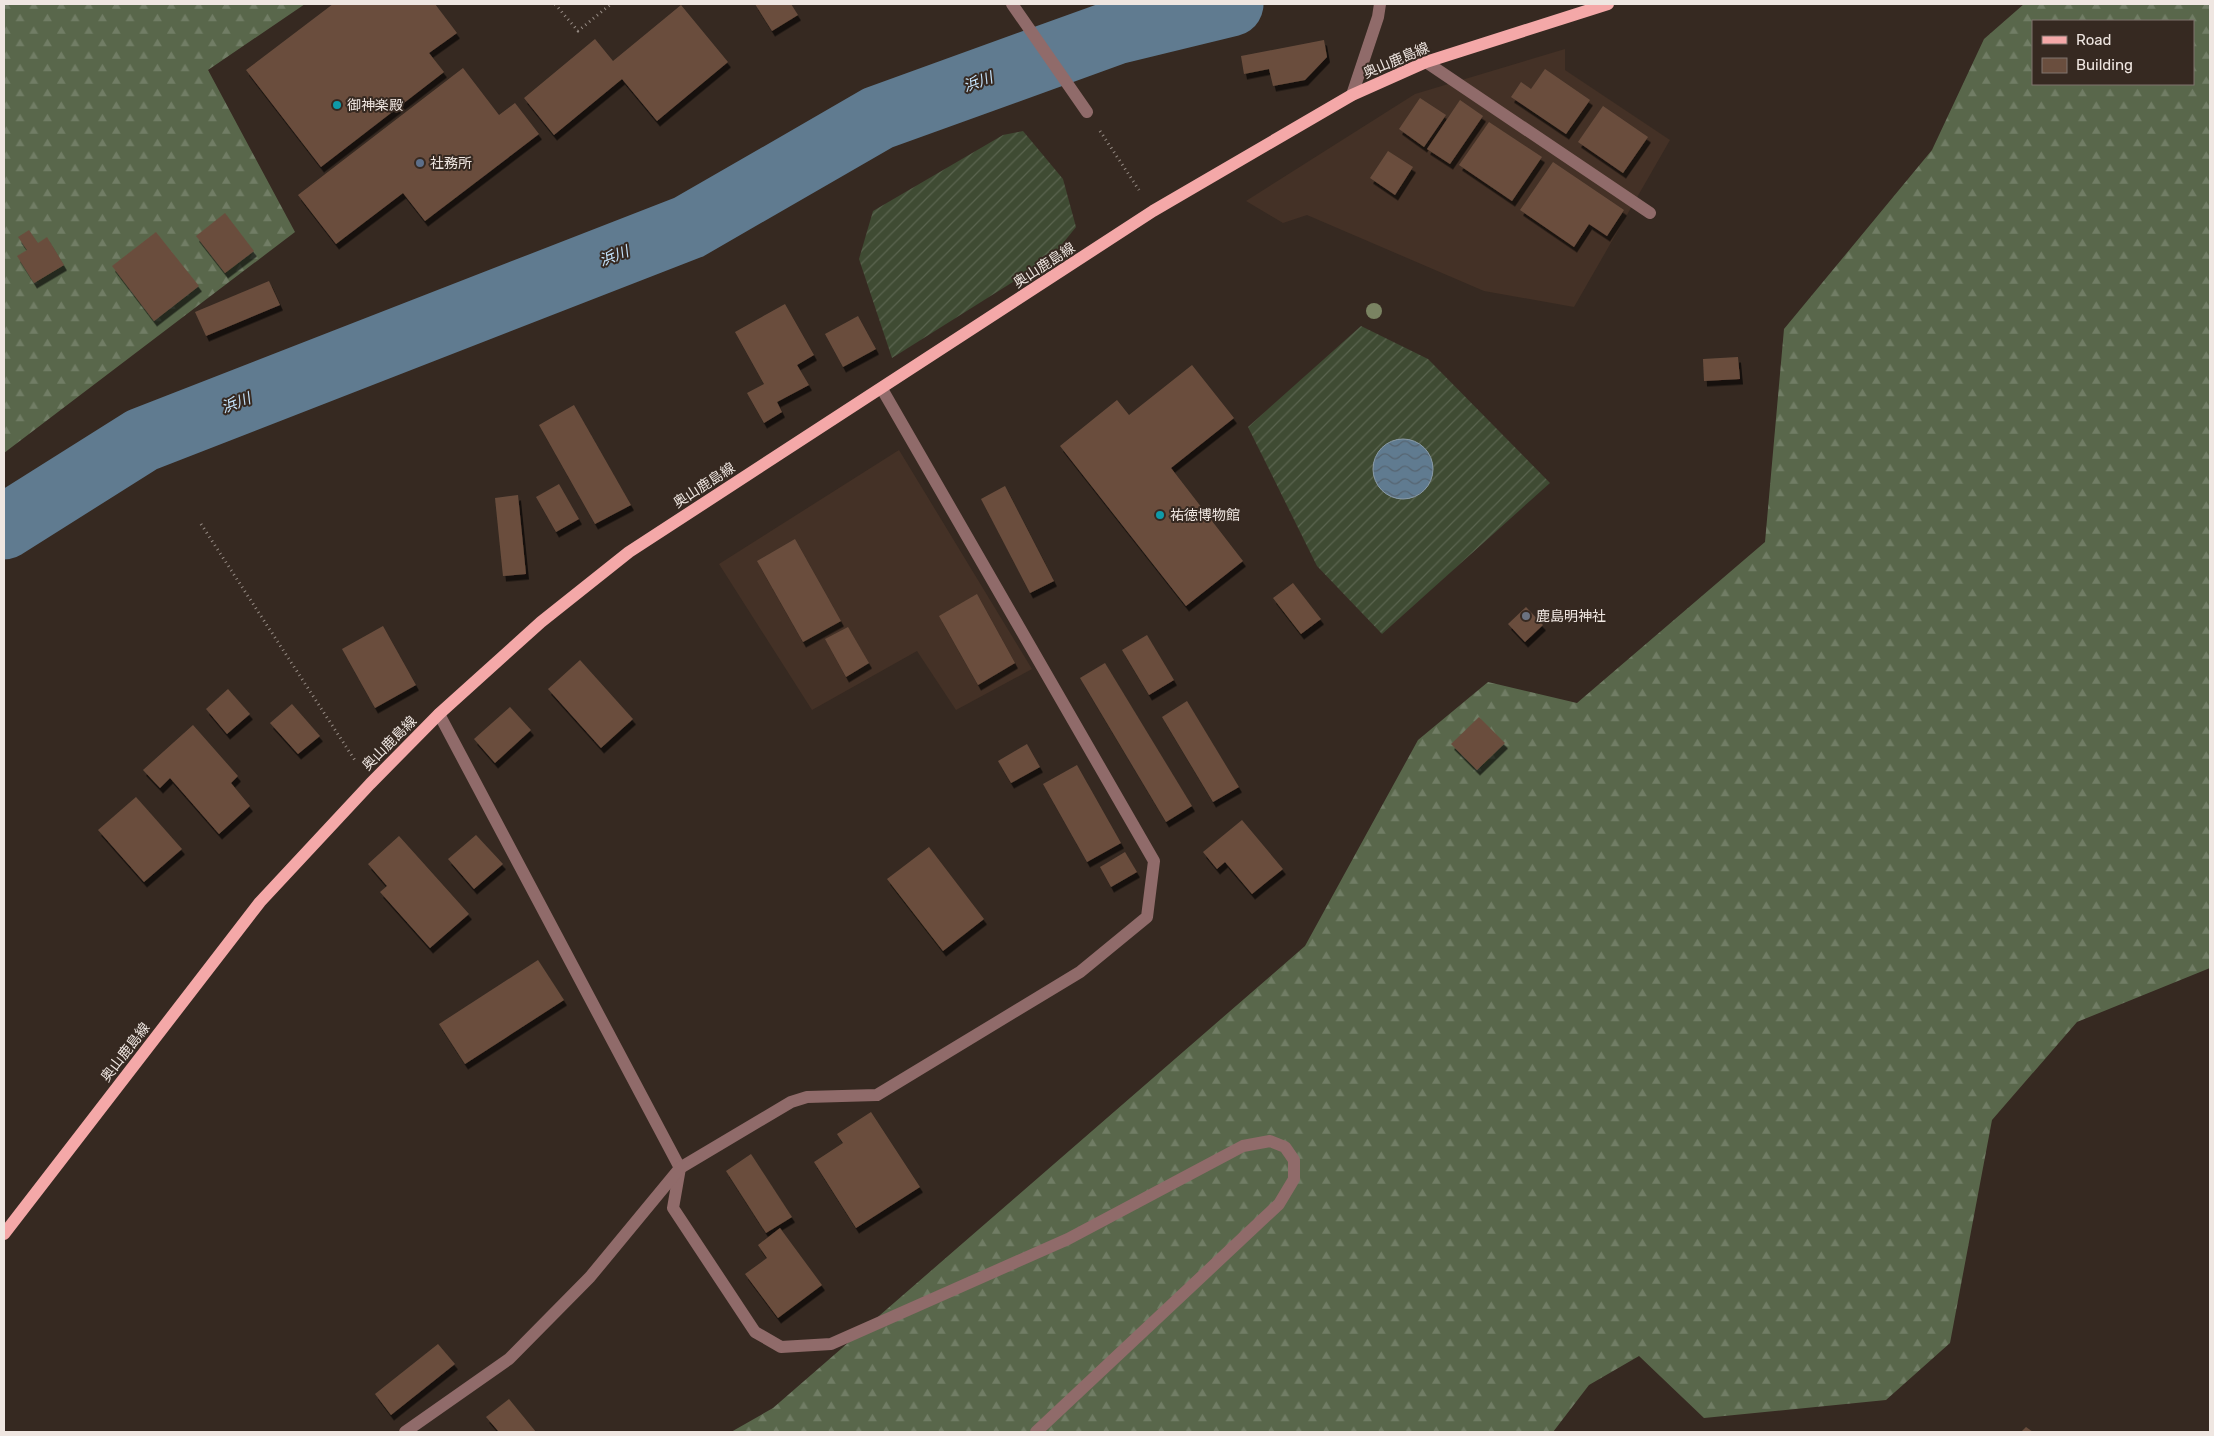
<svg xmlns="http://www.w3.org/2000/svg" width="2214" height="1436" font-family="Rubik,'Noto Sans JP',sans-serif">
	<defs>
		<pattern id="forest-firs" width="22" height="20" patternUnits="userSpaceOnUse" patternTransform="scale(1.25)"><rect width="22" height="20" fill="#59674b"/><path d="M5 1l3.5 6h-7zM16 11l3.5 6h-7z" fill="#717d65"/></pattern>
		<pattern id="garden-furrows" width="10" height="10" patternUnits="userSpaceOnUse" patternTransform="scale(1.25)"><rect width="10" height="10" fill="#3f4b33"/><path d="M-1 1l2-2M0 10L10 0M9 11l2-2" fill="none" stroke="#5b6550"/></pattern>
		<pattern id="water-waves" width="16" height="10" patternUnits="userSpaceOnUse" patternTransform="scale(1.25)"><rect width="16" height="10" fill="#607b90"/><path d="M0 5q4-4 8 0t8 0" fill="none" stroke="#566572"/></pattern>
		<filter id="shadow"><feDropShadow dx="3" dy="5.5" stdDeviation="0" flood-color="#0009"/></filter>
	</defs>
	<rect width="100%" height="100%" fill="#362921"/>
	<!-- built -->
	<g fill="#443126">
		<path d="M1565,49V70L1670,140L1574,307L1484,291L1307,215L1283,223L1246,201L1415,94Z"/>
		<path d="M899,450L1032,669L956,710L917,651L812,710L719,564Z"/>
	</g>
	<!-- forest -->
	<g fill="url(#forest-firs)" fill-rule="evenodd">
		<path d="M4,4H305L208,70L295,232L4,453Z"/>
		<path d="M2024,4H2210V968L2077,1022L1992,1120L1950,1343L1886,1400L1704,1418L1639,1356L1589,1385L1553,1432H731L773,1408L1305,946L1418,740L1488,682L1577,703L1765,542L1784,329L1932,150L1984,39ZM2033,21H2193V84H2033Z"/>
	</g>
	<!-- garden -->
	<g fill="url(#garden-furrows)">
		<path d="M1023,131L1063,179L1076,227L1051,258L892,358L859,259L873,211L1003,135Z"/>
		<path d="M1361,326L1428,359L1550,483L1382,634L1317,566L1248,427Z"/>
	</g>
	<!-- water -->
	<circle fill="url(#water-waves)" stroke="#8b9ba8" cx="1403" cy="469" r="30"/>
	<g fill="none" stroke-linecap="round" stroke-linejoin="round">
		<!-- river -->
		<path stroke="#607b90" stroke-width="65" d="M4,527L142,440L689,227L878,118L1116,32L1231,4"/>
	</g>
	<!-- building -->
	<g fill="#6a4e3e" filter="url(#shadow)">
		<path d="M333,4H435L457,33L429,53L444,72L321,167L246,70Z"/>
		<path d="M755,4H791L798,15L772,31Z"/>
		<path d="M681,5L728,62L657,121L622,79L554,135L524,98L595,39L613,61Z"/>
		<path d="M1324,40L1327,57L1305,80L1273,86L1269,69L1244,74L1241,56Z"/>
		<path d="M463,68L499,115L515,103L539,134L425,221L403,193L336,244L298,195Z"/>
		<path d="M1545,69L1590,100L1566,134L1511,97L1521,82L1531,89Z"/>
		<path d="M1420,98L1446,115L1424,147L1399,129Z"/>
		<path d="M1460,100L1483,116L1450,164L1427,149Z"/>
		<path d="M1603,106L1648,137L1623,173L1578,142Z"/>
		<path d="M1489,122L1542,157L1512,201L1459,165Z"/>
		<path d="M1388,151L1413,167L1395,195L1370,178Z"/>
		<path d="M1553,162L1624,210L1607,236L1589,224L1574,247L1520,210Z"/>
		<path d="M225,213L254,251L225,273L196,236Z"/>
		<path d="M29,230L38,243L47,237L64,265L34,283L17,256L27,250L18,237Z"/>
		<path d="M156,232L199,286L154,321L112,266Z"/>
		<path d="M269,281L280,305L206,336L195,312Z"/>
		<path d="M785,304L814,355L797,365L809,385L777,402L782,412L764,423L747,393L764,384L735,332Z"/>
		<path d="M858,316L876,349L843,367L825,334Z"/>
		<path d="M1738,357L1740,379L1704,381L1703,359Z"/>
		<path d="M1192,365L1234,418L1171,468L1243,561L1186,606L1060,446L1117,400L1129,415Z"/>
		<path d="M574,405L631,505L595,524L539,425Z"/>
		<path d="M559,484L579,519L556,532L536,497Z"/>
		<path d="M1005,486L1054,581L1030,593L981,499Z"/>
		<path d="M518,495L526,574L503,576L495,498Z"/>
		<path d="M795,539L841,621L803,642L757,561Z"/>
		<path d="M1293,583L1321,619L1301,634L1273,598Z"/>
		<path d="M977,594L1015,663L978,685L939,616Z"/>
		<path d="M1526,607L1543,625L1525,642L1508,624Z"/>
		<path d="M383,626L416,685L375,708L342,649Z"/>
		<path d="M848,627L869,663L846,677L825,639Z"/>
		<path d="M1147,635L1174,680L1149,695L1122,650Z"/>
		<path d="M580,660L633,719L601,748L548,689Z"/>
		<path d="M1105,663L1192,806L1166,822L1080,678Z"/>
		<path d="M228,689L250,714L227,734L206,709Z"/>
		<path d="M1187,701L1239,787L1213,802L1162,717Z"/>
		<path d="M292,704L320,736L298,754L270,723Z"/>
		<path d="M510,707L531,730L495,763L474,739Z"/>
		<path d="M1479,717L1505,743L1477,770L1451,744Z"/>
		<path d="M193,725L238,776L231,783L250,806L219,834L170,778L160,788L143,770Z"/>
		<path d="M1027,744L1040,767L1011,783L998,761Z"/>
		<path d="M1077,765L1121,843L1087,862L1043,784Z"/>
		<path d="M136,797L182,849L144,882L98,830Z"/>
		<path d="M1242,820L1283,869L1252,894L1225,862L1217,869L1203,852Z"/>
		<path d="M476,835L503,864L474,889L448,859Z"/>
		<path d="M399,836L469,914L430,948L380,892L387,886L368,864Z"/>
		<path d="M929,847L984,919L943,951L887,879Z"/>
		<path d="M1125,852L1137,872L1111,887L1100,867Z"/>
		<path d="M538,960L564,1000L465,1064L439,1024Z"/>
		<path d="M871,1112L920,1187L856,1228L814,1162L843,1143L837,1134Z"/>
		<path d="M751,1154L792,1217L766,1233L726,1171Z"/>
		<path d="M780,1228L822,1285L778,1318L745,1274L767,1258L758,1245Z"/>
		<path d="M438,1344L455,1364L391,1415L375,1394Z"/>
		<path d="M509,1399L536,1432H499L486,1417Z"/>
		<path d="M2026,1427L2033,1432H2021Z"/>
	</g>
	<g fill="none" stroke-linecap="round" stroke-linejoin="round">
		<!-- path -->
		<g stroke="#978c85" stroke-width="3" stroke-dasharray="1 4" stroke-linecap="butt">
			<path d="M555,4L578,31L611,4"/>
			<path d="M1100,131L1139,190"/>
			<path d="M201,524L356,762"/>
		</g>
		<!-- minor -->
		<g stroke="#906b6a" stroke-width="12">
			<path d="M1012,4L1087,112"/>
			<path d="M1426,62L1650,213"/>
			<path d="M1352,95L1378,17L1380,4"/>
			<path d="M439,714L680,1168L673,1208L755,1332L781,1347L831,1344L1068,1239L1243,1146L1270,1141L1285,1147L1294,1160V1179L1279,1204L1036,1432"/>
			<path d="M405,1432L509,1359L590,1277L680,1168L791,1102L807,1097L877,1095L1080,972L1147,917L1154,861L882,389"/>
		</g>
		<!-- major -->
		<path stroke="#f4a8a8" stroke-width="12" d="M4,1234L260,902L370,784L439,714L541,622L629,552L1153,211L1352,95L1426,62L1608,4"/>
	</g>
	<!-- trees -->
	<circle fill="#7a8362" cx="1374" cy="311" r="8"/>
	<!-- markers -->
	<g fill="#0f9aa8" stroke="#362921" stroke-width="2">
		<circle cx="337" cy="105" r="5"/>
		<circle cx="1160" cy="515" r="5"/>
	</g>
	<circle fill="#5c6f8a" stroke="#362921" stroke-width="2" cx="420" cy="163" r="5"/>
	<circle fill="#6b7280" stroke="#362921" stroke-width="2" cx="1526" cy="616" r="5"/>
	<g text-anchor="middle" stroke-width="4" stroke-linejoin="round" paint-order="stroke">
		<!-- street labels -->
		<g font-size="14" fill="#efe6e1" stroke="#362921">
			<text transform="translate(1396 60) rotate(-23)" y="5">奥山鹿島線</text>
			<text transform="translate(1044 265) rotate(-33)" y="5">奥山鹿島線</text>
			<text transform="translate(704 485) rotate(-33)" y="5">奥山鹿島線</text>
			<text transform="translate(389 743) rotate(-45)" y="5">奥山鹿島線</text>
			<text transform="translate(125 1052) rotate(-52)" y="5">奥山鹿島線</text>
		</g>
		<!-- poi labels -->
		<g font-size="14" fill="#efe6e1" stroke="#362921" text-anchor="start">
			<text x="347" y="110">御神楽殿</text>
			<text x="430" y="168">社務所</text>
			<text x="1170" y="520">祐徳博物館</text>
			<text x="1536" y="621">鹿島明神社</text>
		</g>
		<!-- water labels -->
		<g font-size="15" font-style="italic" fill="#c4e2fa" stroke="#362921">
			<text transform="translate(978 82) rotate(-20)" y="5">浜川</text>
			<text transform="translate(614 256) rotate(-21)" y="5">浜川</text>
			<text transform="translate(236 403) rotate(-21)" y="5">浜川</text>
		</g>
	</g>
	<!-- border -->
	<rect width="2214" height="1436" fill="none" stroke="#efe6e1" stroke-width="10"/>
	<!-- legend -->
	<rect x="2032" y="20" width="162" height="65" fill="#362921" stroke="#80756e"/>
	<rect x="2042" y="36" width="25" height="8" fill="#f4a8a8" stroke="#80756e"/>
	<text x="2076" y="45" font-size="15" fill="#efe6e1">Road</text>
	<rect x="2042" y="58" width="25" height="15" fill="#6a4e3e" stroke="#80756e"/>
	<text x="2076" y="70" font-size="15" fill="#efe6e1">Building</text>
</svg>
